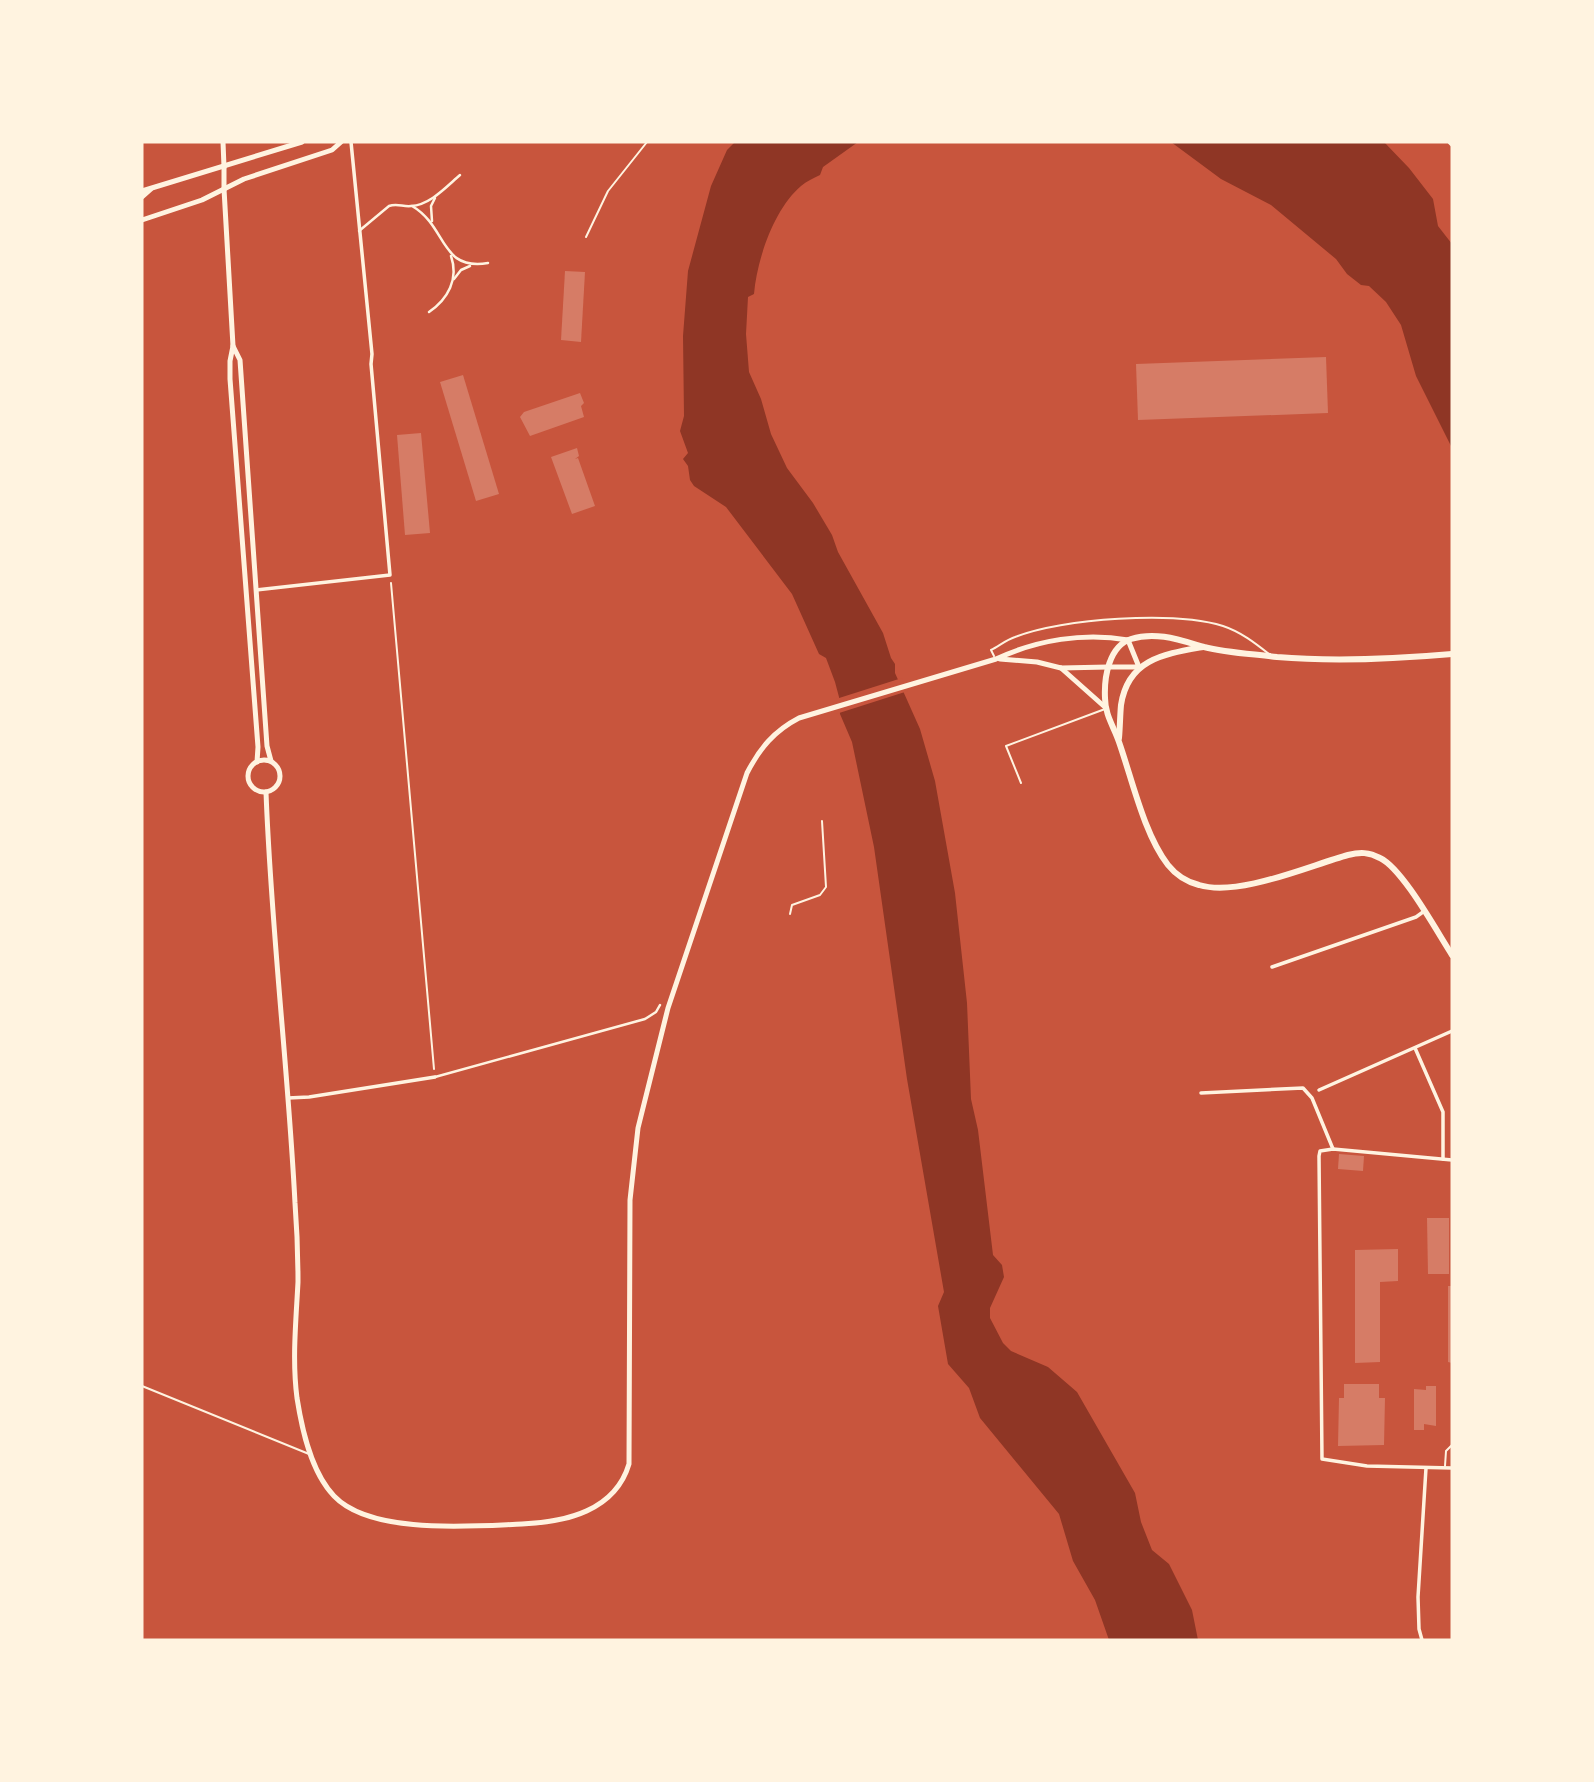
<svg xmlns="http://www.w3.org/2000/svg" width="1594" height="1782" font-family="Jost,sans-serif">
	<rect width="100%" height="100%" fill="#c8553d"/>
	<!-- water -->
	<g fill="#8f3625">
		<path d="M735,142H858L823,167L820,175C814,178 807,181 801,186C774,209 757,259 754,294L748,297L746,334L749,372L761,399L771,434L787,468L813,503L832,535L838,552L883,633L891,658L895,664V673L920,729L935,781L955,893L967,1003L971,1099L978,1130L993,1255L1002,1265L1004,1277L990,1308V1318L1003,1343L1011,1351L1048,1367L1077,1392L1135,1493L1141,1522L1152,1550L1169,1564L1192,1610L1198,1640H1109L1095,1600L1073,1561L1059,1514L980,1418L969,1388L948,1364L938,1306L944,1292L907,1079L874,847L852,742L840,714L839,697L835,682L826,658L819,654L792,594L726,507L694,486L690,480L688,466L683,459L688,453L680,431L684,416L683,336L688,271L711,186L727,150Z"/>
		<path d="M1171,142H1384L1409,168L1433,199L1438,226L1452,244V448L1416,376L1401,325L1386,302L1369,286L1361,285L1347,274L1336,259L1271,205L1221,179Z"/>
	</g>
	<!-- pier -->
	<path fill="#c8553d" d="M902,678L908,691L836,714V699Z"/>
	<!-- building -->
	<g fill="#d67c66">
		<path d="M565,271L585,272L581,342L561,340Z"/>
		<path d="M1326,357L1328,413L1138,420L1136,364Z"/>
		<path d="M463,375L499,494L476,501L440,382Z"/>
		<path d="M580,393L584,403L581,406L584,417L530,436L520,417L524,412Z"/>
		<path d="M421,433L430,533L405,535L397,435Z"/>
		<path d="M577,448L579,456L575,459L578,458L595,506L572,514L551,457Z"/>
		<path d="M1339,1154L1364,1156L1363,1171L1338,1169Z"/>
		<path d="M1427,1218H1449V1274H1428Z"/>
		<path d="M1398,1249V1281L1380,1282V1362L1355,1363V1250Z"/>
		<path d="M1448,1286H1452V1363L1448,1362Z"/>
		<path d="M1344,1384H1379V1398H1385L1384,1445L1338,1446L1339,1398H1344Z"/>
		<path d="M1426,1386H1436V1426L1424,1424V1430H1414V1389L1426,1390Z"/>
	</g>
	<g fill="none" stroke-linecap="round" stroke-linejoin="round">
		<!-- path -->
		<g stroke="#fff3e0" stroke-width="2">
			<path d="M586,237L608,191L647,142"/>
			<path d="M391,583L434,1069"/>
			<path d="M790,914L792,905L820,895L826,887L822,821"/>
		</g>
		<!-- service -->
		<g stroke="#fff3e0" stroke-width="2">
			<path d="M994,656L991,650C999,646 1006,640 1015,637C1062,618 1175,611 1223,626C1241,632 1255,643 1269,654"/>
			<path d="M1021,783L1006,746L1105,709"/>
			<path d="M142,1386L309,1454"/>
			<path d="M1445,1466L1446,1451L1452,1445"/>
		</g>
		<!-- pedestrian -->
		<g stroke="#fff3e0" stroke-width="2.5">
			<path d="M412,206C448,227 439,271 488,263"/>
			<path d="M432,221L431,206L435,198"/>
			<path d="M359,231L389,206C397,203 403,207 411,206C430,205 446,187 460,175"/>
			<path d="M454,279L461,270L470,266"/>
			<path d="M429,312C448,299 459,279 451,256"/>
			<path d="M435,1077L645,1019L656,1012L660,1005"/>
		</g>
		<!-- minor -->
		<g stroke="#fff3e0" stroke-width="3.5">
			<path d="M256,590L390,575L371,364L372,354L351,142"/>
			<path d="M1272,967L1416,917L1423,912"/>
			<path d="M1415,1048L1443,1112V1159"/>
			<path d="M1319,1090L1452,1031"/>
			<path d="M1201,1093L1303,1088L1312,1098L1333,1149"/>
			<path d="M288,1098L309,1097L435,1077"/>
			<path d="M1452,1160L1333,1149L1320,1151L1319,1156L1322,1459L1367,1466L1452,1468"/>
			<path d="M1422,1640L1419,1629L1418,1597L1426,1468"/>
		</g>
		<!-- tertiary -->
		<g stroke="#fff3e0" stroke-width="5">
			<path d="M223,142L224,167"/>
			<path d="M224,189L233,346L230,361V379L258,747L257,762"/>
			<path d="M233,346L240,360L267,746L271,761"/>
			<path d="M1000,659L1037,662L1061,668L1108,667"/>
			<path d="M1061,668L1106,708"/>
			<circle cx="264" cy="776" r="16"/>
			<path d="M266,792C271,929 288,1066 295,1203C297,1229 298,1256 298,1282C296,1321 292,1360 297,1398C302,1430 311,1472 334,1496C371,1535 472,1526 522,1524C566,1522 615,1511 629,1464L630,1200L638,1128L668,1008L747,773C760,748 774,731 799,718L996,659C1037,640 1084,632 1128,640"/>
		</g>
		<!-- secondary -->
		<g stroke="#fff3e0" stroke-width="5">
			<path d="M1450,142L1452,144"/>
			<path d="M224,167V189"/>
			<path d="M142,191L302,142"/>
			<path d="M142,197L151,189"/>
			<path d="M142,220L202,200L244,179L332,150L341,142"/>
			<path d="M1108,667H1139L1128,640"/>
		</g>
		<!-- primary -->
		<g stroke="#fff3e0" stroke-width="6">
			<path d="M1452,654C1395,659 1335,662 1277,657C1254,654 1227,653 1204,647C1180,640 1156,631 1131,639C1109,646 1104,677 1105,698C1105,715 1114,727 1119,742C1132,779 1144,834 1168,865C1176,875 1187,882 1199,885C1239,897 1308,866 1348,855C1360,852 1369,852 1380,858C1403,869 1437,932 1452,955"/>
			<path d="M1119,738C1120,727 1120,716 1121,705C1128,659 1164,654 1203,647"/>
		</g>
	</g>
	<!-- border -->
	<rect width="1594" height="1782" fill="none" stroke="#fff3e0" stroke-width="287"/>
</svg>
